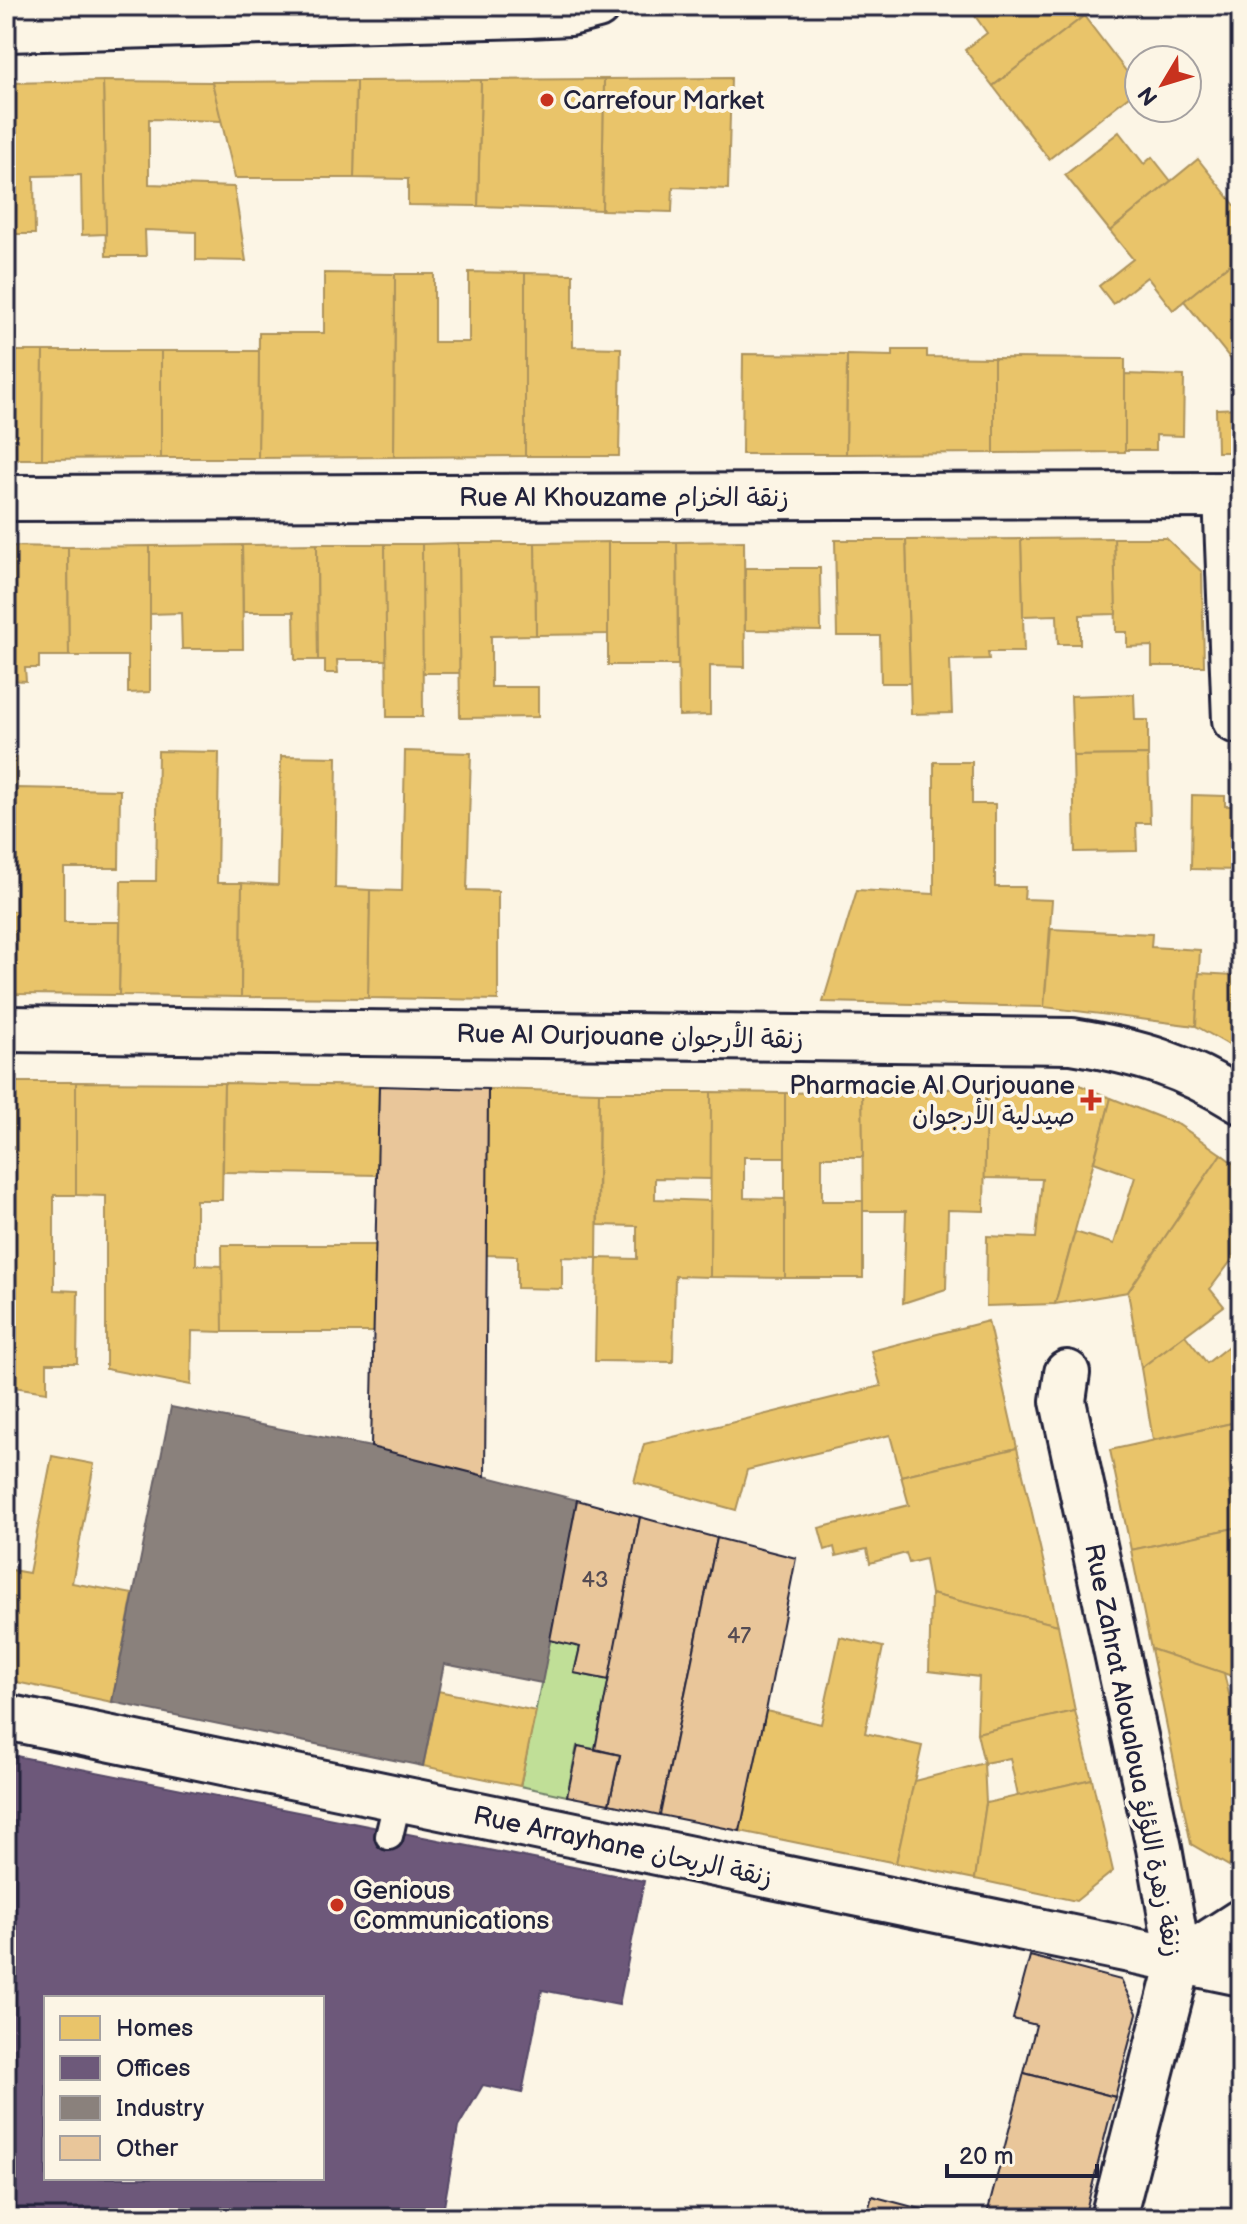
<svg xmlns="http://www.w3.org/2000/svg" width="1247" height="2224" font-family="'Balsamiq Sans','Playpen Sans Arabic',sans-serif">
	<rect width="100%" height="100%" fill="#fcf5e5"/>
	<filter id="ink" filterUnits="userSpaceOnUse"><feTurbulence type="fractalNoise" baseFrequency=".0125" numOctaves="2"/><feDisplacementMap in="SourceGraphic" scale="16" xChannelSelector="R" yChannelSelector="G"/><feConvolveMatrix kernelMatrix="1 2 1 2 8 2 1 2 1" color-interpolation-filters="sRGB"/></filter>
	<g filter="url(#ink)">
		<!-- green -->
		<path fill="#c0df97" stroke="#718069" stroke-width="2" d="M550,1640L580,1647L574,1673L609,1680L595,1749L577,1746L567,1796L520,1786Z"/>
		<!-- homes -->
		<g fill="#e9c46a" stroke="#ad935c" stroke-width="2">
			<path d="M968,6H1077L1084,16L993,86L965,50L987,33Z"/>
			<path d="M1084,16L1139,88L1049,159L993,86Z"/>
			<path d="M731,78L728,189L673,187L672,212L602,210L604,79Z"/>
			<path d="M604,79L602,210L478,206L481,80Z"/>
			<path d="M481,80L478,206L408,205V179L354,178L356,81Z"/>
			<path d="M103,81L212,82L222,121L149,119V184L234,187L246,261L196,260V232L145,230L146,256H106Z"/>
			<path d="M103,81L106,234L82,235L81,175L34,176L35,234H11L8,83Z"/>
			<path d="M356,81L354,178H235L212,82Z"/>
			<path d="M6,83H8L10,204H6Z"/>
			<path d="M1119,132L1144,164L1152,157L1171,181L1110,231L1065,175Z"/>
			<path d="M1198,159L1241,213V255L1173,310L1147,277L1113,304L1099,286L1133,259L1110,231Z"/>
			<path d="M1241,255V372L1184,301Z"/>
			<path d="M469,272L525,273V456L394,457L395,274H434V342H469Z"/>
			<path d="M324,273L395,274L394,457L258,458L259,333H324Z"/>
			<path d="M525,273L573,274V347L621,348L619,456H525Z"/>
			<path d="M893,350H927V357L994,358V453L846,454L847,355L893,356Z"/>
			<path d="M6,351H43L42,459H6Z"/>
			<path d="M43,351H161V458L42,459Z"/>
			<path d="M161,351H259L258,458H161Z"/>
			<path d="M743,354L847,355L846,454H742Z"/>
			<path d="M994,358L1125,359V452L994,453Z"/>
			<path d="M1125,374L1184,376L1183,436L1156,435V450H1125Z"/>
			<path d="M1241,408V452H1217L1216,409Z"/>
			<path d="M1114,538H1166L1202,572L1204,666H1152V646L1127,647V632H1116Z"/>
			<path d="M1114,538L1116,614L1080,615V644H1058L1057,615L1023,616L1021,539Z"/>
			<path d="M1021,539L1024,652H988L989,659L950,660L952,713L911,714L906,540Z"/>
			<path d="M835,540H906L910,683H881L880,636H837Z"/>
			<path d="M744,541L745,667L710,666V715L679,716L677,542Z"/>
			<path d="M608,542L609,634L536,635L535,543Z"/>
			<path d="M608,542H677L678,665H608Z"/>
			<path d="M458,543L460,673H422V544Z"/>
			<path d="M458,543H535L536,635L491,636V687H538V717L460,718Z"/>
			<path d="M317,544L318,660H295L294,612H243L242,545Z"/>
			<path d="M317,544H385L387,660H337L338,673H325V660H318Z"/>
			<path d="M385,544H422L423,717H387Z"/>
			<path d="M242,545L243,649H182L181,613L150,614V546Z"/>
			<path d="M6,546L68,547L69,656H39V668H25L26,681L6,680Z"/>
			<path d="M150,546V692L128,693V656H69L68,547Z"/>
			<path d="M745,568H820L821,631L745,630Z"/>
			<path d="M1134,694L1135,720H1148V755L1073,756L1071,696Z"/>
			<path d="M158,751L219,752L217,883H242L241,997L119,995L121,881H156Z"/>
			<path d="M405,751L471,753L467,890L498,891V1000L368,998L370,890L402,891Z"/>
			<path d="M1148,755L1150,823H1136L1137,851L1075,852L1073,756Z"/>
			<path d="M281,756L337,757L335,888L370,890L368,998L241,997L242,883L278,885Z"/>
			<path d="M6,757H17L16,840H6Z"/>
			<path d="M934,762H972V804H995V887H1025L1024,899L1052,900L1044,1007L823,1002L857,890L934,894Z"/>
			<path d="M17,788L120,790L119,868H64V922H120L119,995L15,994Z"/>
			<path d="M1192,795L1225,796V806H1241V870L1191,869Z"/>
			<path d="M6,911H16L15,994H6Z"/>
			<path d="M1051,929L1152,934L1151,947L1200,950L1196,1026L1044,1007Z"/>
			<path d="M1235,963L1241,964V1052L1196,1026L1199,973L1234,975Z"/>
			<path d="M6,1082H76V1195H54V1290L78,1291L77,1363H47V1392L6,1386V1199H15L16,1152L6,1151Z"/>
			<path d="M76,1082L224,1083L222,1200H196V1265L223,1266V1332L192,1331L191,1385L106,1369V1196L76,1195Z"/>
			<path d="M224,1083L379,1086L378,1175L223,1172Z"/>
			<path d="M1077,1084L1111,1098L1055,1304L986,1306L987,1236L1036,1238L1042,1179L984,1178L986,1088Z"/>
			<path d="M986,1088L984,1211L948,1210L946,1289L903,1303L906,1211H863L862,1091Z"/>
			<path d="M488,1089L599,1092L597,1258L562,1257V1289L517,1288V1256L486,1255Z"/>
			<path d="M862,1091L863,1157H822V1201H863V1278H785V1093Z"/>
			<path d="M599,1092H711V1179L655,1178V1199L711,1201L710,1277L675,1276L673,1362L595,1361L597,1258L637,1259V1226L598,1225Z"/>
			<path d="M711,1092L785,1093V1157H744V1198L785,1199V1278L710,1277Z"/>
			<path d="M1111,1098L1179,1125L1221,1154L1128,1292L1055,1304L1075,1232L1114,1244L1135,1177L1094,1162Z"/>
			<path d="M1221,1154L1241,1169V1257L1237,1253L1210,1289L1224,1306L1141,1368L1128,1292Z"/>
			<path d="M222,1245H376L374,1332H223Z"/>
			<path d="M988,1321L1017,1448L901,1476L890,1435L747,1470L736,1510L634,1482L644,1444L881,1386L871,1351Z"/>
			<path d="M1185,1335L1207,1363L1241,1336V1421L1153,1440L1141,1368Z"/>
			<path d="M1241,1421V1479L1229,1482L1239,1527L1131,1550L1110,1450Z"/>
			<path d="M1017,1448L1058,1625L931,1594L925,1559L909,1563L906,1553L870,1563L867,1549L836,1556L834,1547L825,1550L819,1528L909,1505L901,1476Z"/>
			<path d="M52,1456L94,1464L72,1583L133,1594L112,1702L6,1680V1569L29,1573Z"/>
			<path d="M1239,1527H1241V1679L1151,1649L1131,1550Z"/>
			<path d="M931,1594L1058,1625L1075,1711L977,1733L979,1677L929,1671Z"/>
			<path d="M840,1637L883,1647L865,1733L922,1746L896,1863L740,1831L766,1711L821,1724Z"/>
			<path d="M1151,1649L1224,1673L1241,1745V1859L1229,1866L1191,1844Z"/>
			<path d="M438,1691L536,1711L520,1786L423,1766Z"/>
			<path d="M1075,1711L1092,1779L1018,1796L1010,1758L984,1763L977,1733Z"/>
			<path d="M984,1763L986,1803L975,1879L896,1863L914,1781Z"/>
			<path d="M1092,1779L1113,1871L1076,1901L975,1879L986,1803Z"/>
		</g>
		<!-- offices -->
		<path fill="#6d597a" stroke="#564867" stroke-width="2" fill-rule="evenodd" d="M6,1754L644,1881L619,2005L542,1990L522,2093L483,2085L458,2127L442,2218H6ZM46,1998H322V2178H46Z"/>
		<!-- industry -->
		<path fill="#8a817c" stroke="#6b6468" stroke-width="2" d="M171,1407L371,1447L577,1500L542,1683L444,1664L423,1766L112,1702Z"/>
		<!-- building -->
		<g fill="#e9c69a" stroke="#22223b" stroke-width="2">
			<path d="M379,1086L488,1089L485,1476L371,1447Z"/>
			<path d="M577,1500L640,1517L609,1680L574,1673L580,1647L550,1640Z"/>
			<path d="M640,1517L717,1538L660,1815L609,1804L620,1755L595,1749Z"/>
			<path d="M717,1538L796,1558L766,1711L740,1831L660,1815Z"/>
			<path d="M578,1746L620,1755L609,1804L567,1796Z"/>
			<path d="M1030,1956L1121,1980L1137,2013L1115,2097L1024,2073L1036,2025L1013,2019Z"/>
			<path d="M1024,2073L1115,2097L1084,2218H986Z"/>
			<path d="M872,2196L954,2218H866Z"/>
		</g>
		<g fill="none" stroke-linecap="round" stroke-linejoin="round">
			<!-- service casing -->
			<g stroke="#22223b" stroke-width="32">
				<path id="service" d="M389,1836L398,1798"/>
			</g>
			<!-- minor casing -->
			<g stroke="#22223b" stroke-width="50">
				<g id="minor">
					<path d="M6,29L528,15L570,13L597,6"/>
					<path d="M1226,495L1235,720"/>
					<path d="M6,498L1241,495"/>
					<path d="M6,1029L1072,1041C1139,1052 1183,1065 1241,1101"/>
					<path d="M1067,1373L1063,1401L1159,1848L1179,1962L1113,2218"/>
					<path d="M6,1717L1241,1973"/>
					<path d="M1179,1962L1241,1922"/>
				</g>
			</g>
			<!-- service -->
			<use href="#service" stroke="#fcf5e5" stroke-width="26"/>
			<!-- minor -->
			<use href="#minor" stroke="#fcf5e5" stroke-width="44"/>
		</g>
	</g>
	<!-- markers -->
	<g fill="#c8321e" stroke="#fcf5e5" stroke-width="3">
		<circle cx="547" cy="100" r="8"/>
		<path d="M1087 1088h8v8h8v8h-8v8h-8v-8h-8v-8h8z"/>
		<circle cx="337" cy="1905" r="8"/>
	</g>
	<g text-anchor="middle" stroke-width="8" stroke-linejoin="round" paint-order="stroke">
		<!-- number labels -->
		<g font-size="22" fill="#544b53">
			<text x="595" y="1587">43</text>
			<text x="739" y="1643">47</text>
		</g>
		<!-- poi labels -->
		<g font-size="26" fill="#22223b" stroke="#fcf5e5" text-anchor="start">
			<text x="563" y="109">Carrefour Market</text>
			<text x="1075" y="1094" text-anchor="end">Pharmacie Al Ourjouane<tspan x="1075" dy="30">صيدلية الأرجوان</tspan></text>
			<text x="353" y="1899">Genious<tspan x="353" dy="30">Communications</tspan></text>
		</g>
		<!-- street labels -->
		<g font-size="26" fill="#22223b" stroke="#fcf5e5">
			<text x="624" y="506">Rue Al Khouzame زنقة الخزام</text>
			<text transform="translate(630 1036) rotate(1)" y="9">Rue Al Ourjouane زنقة الأرجوان</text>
			<text transform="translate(1134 1750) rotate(79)" y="9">Rue Zahrat Aloualoua زنقة زهرة اللؤلؤ</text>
			<text transform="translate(623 1846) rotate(12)" y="9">Rue Arrayhane زنقة الريحان</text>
		</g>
	</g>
	<!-- margin -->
	<rect width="1247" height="2224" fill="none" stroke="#fcf5e5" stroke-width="32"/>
	<rect x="16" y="16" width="1215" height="2192" fill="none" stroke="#22223b" stroke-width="3" filter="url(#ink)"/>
	<!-- legend -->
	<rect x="44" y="1996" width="280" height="184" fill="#fcf5e5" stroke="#a5a1a1" stroke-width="2"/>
	<rect x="60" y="2016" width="40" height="24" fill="#e9c46a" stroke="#a5a1a1" stroke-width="2"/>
	<text x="116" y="2036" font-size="24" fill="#22223b">Homes</text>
	<rect x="60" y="2056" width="40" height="24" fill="#6d597a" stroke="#a5a1a1" stroke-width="2"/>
	<text x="116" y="2076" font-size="24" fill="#22223b">Offices</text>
	<rect x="60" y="2096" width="40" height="24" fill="#8a817c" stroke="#a5a1a1" stroke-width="2"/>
	<text x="116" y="2116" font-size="24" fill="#22223b">Industry</text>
	<rect x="60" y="2136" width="40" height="24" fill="#e9c69a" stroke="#a5a1a1" stroke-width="2"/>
	<text x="116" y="2156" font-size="24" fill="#22223b">Other</text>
	<!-- north arrow -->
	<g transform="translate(1163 84) rotate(232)"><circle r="38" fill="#fcf5e5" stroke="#a5a1a1" stroke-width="2"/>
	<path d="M0-6L14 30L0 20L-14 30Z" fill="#c8321e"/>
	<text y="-12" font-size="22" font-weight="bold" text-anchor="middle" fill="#22223b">N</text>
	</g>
	<!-- scale -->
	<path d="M947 2164v12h150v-12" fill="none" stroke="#22223b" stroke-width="4"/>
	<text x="959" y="2164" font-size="24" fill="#22223b" stroke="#fcf5e5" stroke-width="6" paint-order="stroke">20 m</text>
</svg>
